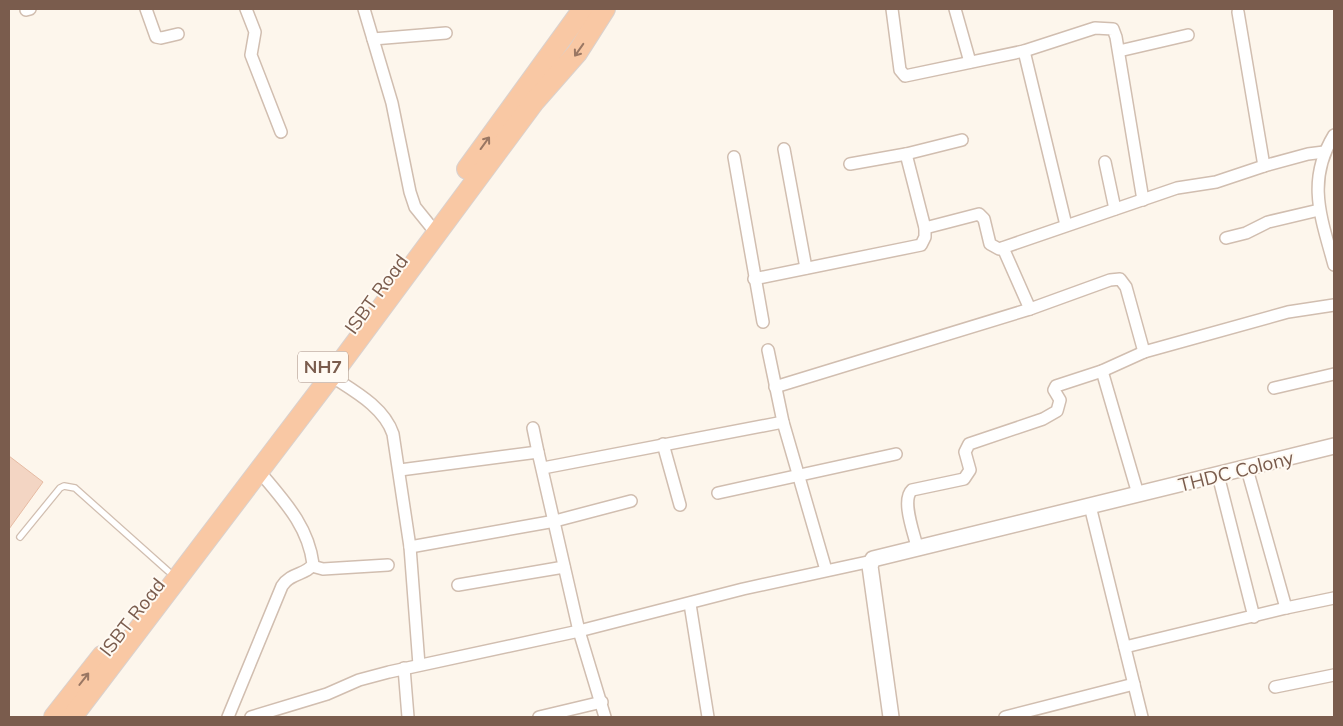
<svg xmlns="http://www.w3.org/2000/svg" width="1343" height="726" font-family="Mulish,sans-serif">
	<rect width="100%" height="100%" fill="#fdf6ec"/>
	<!-- building -->
	<path fill="#f3d5c3" stroke="#e6bba3" d="M9,456L43,482L9,529Z"/>
	<g fill="none" stroke-linecap="round" stroke-linejoin="round">
		<!-- service casing -->
		<g stroke="#d1beb0" stroke-width="8">
			<path id="service" d="M20,537L60,488L64,486L75,488L168,571"/>
		</g>
		<!-- minor casing -->
		<g stroke="#d1beb0" stroke-width="14">
			<g id="minor">
				<path d="M146,9L156,37L161,38L178,34"/>
				<path d="M246,9L255,32L251,55L281,132"/>
				<path d="M364,9L392,103L410,192L415,207L436,233"/>
				<path d="M892,9L900,70L905,76L1024,51L1095,28L1113,29L1116,37L1143,200"/>
				<path d="M955,9L970,62"/>
				<path d="M26,10L30,9"/>
				<path d="M1238,12L1264,166"/>
				<path d="M373,39L446,33"/>
				<path d="M1024,51L1066,225"/>
				<path d="M1119,51L1188,35"/>
				<path d="M1334,135C1306,181 1321,217 1334,265"/>
				<path d="M784,149L806,268"/>
				<path d="M906,154L962,140"/>
				<path d="M734,157L763,322"/>
				<path d="M1105,162L1115,209"/>
				<path d="M925,228L979,214L984,219L990,244L999,249L1177,188L1216,182L1264,166L1308,154L1324,152"/>
				<path d="M1226,238L1246,233L1268,222L1319,210"/>
				<path d="M1003,248L1030,309L1110,280L1120,279L1126,287L1144,352"/>
				<path d="M754,279L921,245L925,237V228L906,154L850,164"/>
				<path d="M768,350L783,422L826,570"/>
				<path d="M1102,371L1138,494"/>
				<path d="M331,376C354,391 384,407 393,434L410,547L419,665"/>
				<path d="M775,387L1030,309"/>
				<path d="M1274,388L1334,374"/>
				<path d="M533,428L538,452"/>
				<path d="M663,444L680,505"/>
				<path d="M543,468L783,422"/>
				<path d="M1247,469L1286,608"/>
				<path d="M400,470L538,452L579,631L605,717"/>
				<path d="M1218,475L1254,617"/>
				<path d="M718,493L896,454"/>
				<path d="M1090,506L1142,717"/>
				<path d="M410,547L555,521L631,501"/>
				<path d="M917,547C914,533 901,500 912,490L964,479L970,470L965,452L969,444L1043,419L1057,411L1060,400L1054,390L1056,386L1102,371L1144,352L1288,312L1334,305"/>
				<path d="M312,566L323,569L388,565"/>
				<path d="M458,585L564,567"/>
				<path d="M690,604L708,717"/>
				<path d="M1125,647L1286,608L1334,598"/>
				<path d="M404,668L408,717"/>
				<path d="M1275,687L1334,675"/>
				<path d="M228,717L282,586C291,572 307,575 313,564C308,525 283,500 259,471"/>
				<path d="M251,717L327,694L359,680L389,672L579,631L743,589L872,561"/>
				<path d="M539,717L602,702"/>
				<path d="M1005,717L1134,684"/>
			</g>
		</g>
		<!-- tertiary casing -->
		<g stroke="#d1beb0" stroke-width="18">
			<path id="tertiary" d="M891,717L870,566L873,559L1334,446"/>
		</g>
		<!-- trunk casing -->
		<g stroke="#dad1cd" stroke-width="22">
			<g id="trunk">
				<path d="M467,169L583,9"/>
				<path d="M54,717L102,656"/>
				<path d="M72,717L331,376L534,102L577,53L605,9"/>
			</g>
		</g>
		<!-- service -->
		<use href="#service" stroke="#fff" stroke-width="5.5"/>
		<!-- minor -->
		<use href="#minor" stroke="#fff" stroke-width="11"/>
		<!-- tertiary -->
		<use href="#tertiary" stroke="#fff" stroke-width="15"/>
		<!-- trunk -->
		<use href="#trunk" stroke="#f9c8a4" stroke-width="20"/>
	</g>
	<!-- one-way arrows -->
	<defs><path id="oneway-shaft" d="M-6 0H5M1.5-3L5.5 0L1.5 3" fill="none" stroke-width="1.6" stroke-linecap="round" stroke-linejoin="round" transform="scale(1.25)"/></defs>
	<g stroke="#9a7763">
		<use href="#oneway-shaft" transform="translate(579 50) rotate(125)"/>
		<use href="#oneway-shaft" transform="translate(485 143) rotate(-54)"/>
		<use href="#oneway-shaft" transform="translate(84 679) rotate(-52)"/>
	</g>
	<g text-anchor="middle" stroke-width="4" stroke-linejoin="round" paint-order="stroke">
		<!-- shield labels -->
		<rect fill="#fffaf3" stroke="#a28b7f" stroke-width="1" x="298" y="351.5" width="50" height="31" rx="4"/>
		<g font-size="18" font-weight="bold" fill="#7a5c4d">
			<text x="323" y="373">NH7</text>
		</g>
		<!-- street labels -->
		<g font-size="19" fill="#7a5c4d" stroke="#fffaf3">
			<text transform="translate(376 294) rotate(-54)" y="7">ISBT Road</text>
			<text transform="translate(1236 471) rotate(-14)" y="7">THDC Colony</text>
			<text transform="translate(132 617) rotate(-52)" y="7">ISBT Road</text>
		</g>
	</g>
	<!-- border -->
	<rect width="1343" height="726" fill="none" stroke="#7a5c4d" stroke-width="20"/>
</svg>
